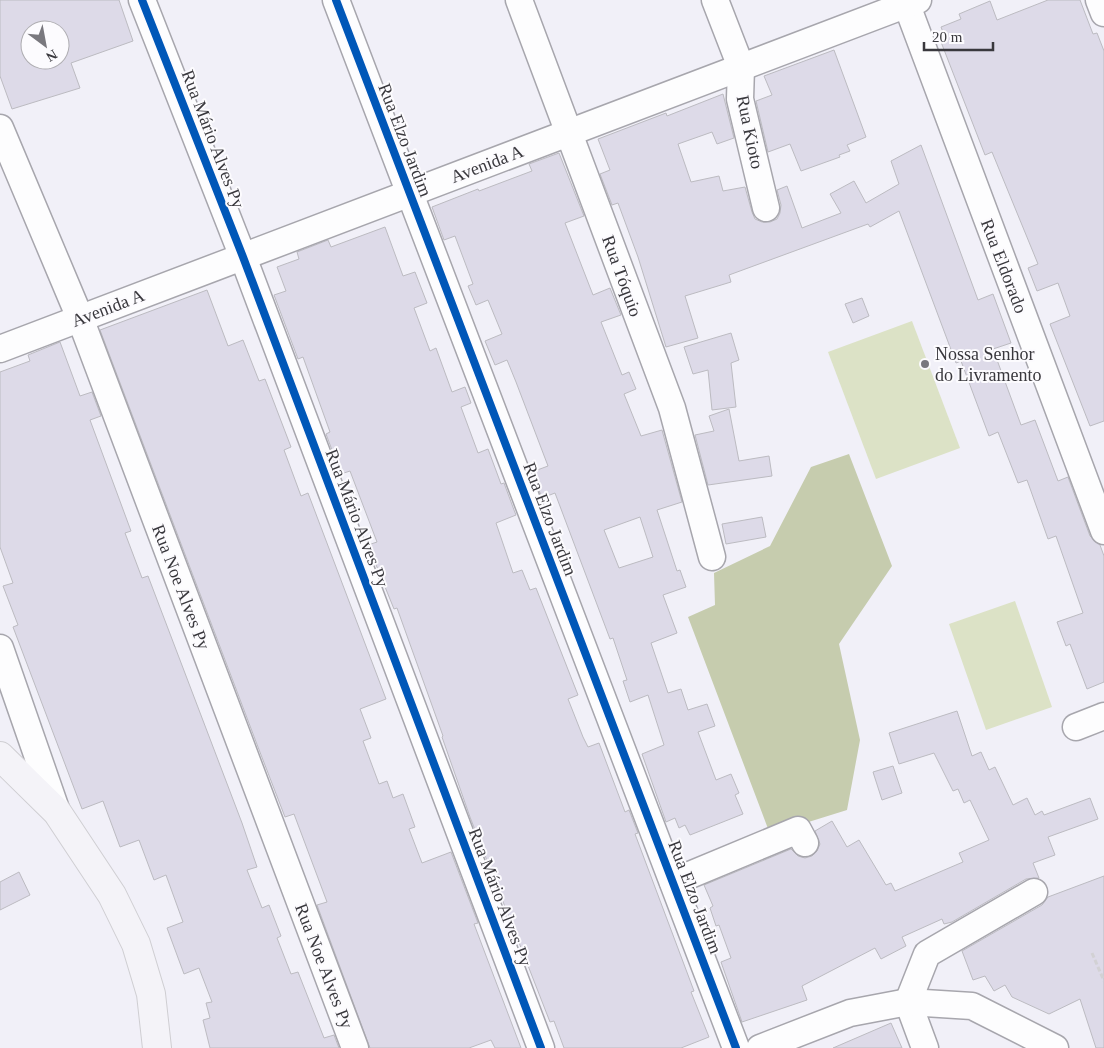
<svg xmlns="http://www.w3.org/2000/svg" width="1104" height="1048" font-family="Georgia,serif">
	<rect width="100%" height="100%" fill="#f1f0f8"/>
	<!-- green -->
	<g fill="#dce2c6">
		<path d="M912,321L960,448L876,479L828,352Z"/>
		<path d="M1015,601L1052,707L986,730L949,624Z"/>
	</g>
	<!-- forest -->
	<path fill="#c6ccae" d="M849,454L892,566L839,644L860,740L847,810L770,834L688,617L715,605L714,573L770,546L811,467Z"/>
	<!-- building -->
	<g fill="#dddae8" stroke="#bcbbc1" fill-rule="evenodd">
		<path d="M0,0H119L133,41L71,63L80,88L12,109L0,76ZM30,30H60V60H30Z"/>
		<path d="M1048,0H1080L1093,34L1097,33L1104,51V421L1090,426L1050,324L1070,316L1058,283L1037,291L1028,268L1038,264L992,152L985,155L941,42L946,40L941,27L961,19L959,14L990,1L997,20Z"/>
		<path d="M834,50L866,137L847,145L850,151L839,155L840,157L801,171L790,144L768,152L756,101L772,95L764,76Z"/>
		<path d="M723,94L734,138L717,144L712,132L678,144L680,150L691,182L719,176L723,191L745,187L752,212L755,219L762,222H770L777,219L780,213L781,205L777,190L787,186L802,228L841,213L830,194L854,181L866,203L899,184L891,161L921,145L978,300L993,294L1011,343L993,349L1021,425L1035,420L1058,481L1068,477L1090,536L1100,545L1104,556V682L1087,689L1070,644L1066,646L1057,622L1083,613L1056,536L1048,539L1027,480L1018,483L998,432L989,436L961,361L956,363L899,211L870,227L868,224L729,275L731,282L685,296L698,338L666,347L638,257L618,203L612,205L600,174L610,170L598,139L666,113L667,116Z"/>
		<path d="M559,153L584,216L565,223L593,295L610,288L621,315L601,322L622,375L629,372L636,389L624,394L641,436L662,430L682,502L657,510L677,571L680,570L686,587L663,595L677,633L651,643L668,693L681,689L688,710L707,704L715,726L698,732L716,780L731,774L739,793L735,795L743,814L690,835L685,825L679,828L675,818L666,822L642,754L664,745L648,695L630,702L623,681L627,680L613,638L610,639L555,493L542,498L532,472L548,466L516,382L507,360L495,365L485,341L502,334L488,300L476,305L468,286L473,284L455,236L444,240L432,207L478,189L479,191L532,171L529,164ZM640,517L653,557L619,568L604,530Z"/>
		<path d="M385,227L403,276L415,272L427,303L414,308L430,351L436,348L452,392L465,387L471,403L461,407L478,453L488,449L501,484L504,483L514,510L516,515L496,523L513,573L522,570L530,590L536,588L578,695L568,699L583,737L588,747L599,743L625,812L629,810L638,833L635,834L694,991L691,992L709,1037L681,1048H564L554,1021L550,1022L470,817L442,737L443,736L397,608L394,609L368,545L377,542L350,471L341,474L326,434L330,432L303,357L298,359L274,295L286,291L277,267L299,259L297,252L328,240L331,247Z"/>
		<path d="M207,290L228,346L243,340L259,381L265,379L291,447L284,450L301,496L308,493L386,699L360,709L371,738L363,741L379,784L387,781L393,798L403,794L415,827L409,829L422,863L451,852L478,923L474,924L521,1048H495L491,1040L469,1048H370L317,905L327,902L294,814L285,817L258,747L100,330Z"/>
		<path d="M862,298L869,316L853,323L845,304Z"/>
		<path d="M731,333L739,360L731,363L736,407L712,410L708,370L693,374L684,347Z"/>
		<path d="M60,342L80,396L92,392L101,416L90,420L131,531L125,533L142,578L148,576L242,823L257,867L247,870L262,908L269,905L281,936L277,938L291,974L298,972L324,1038L334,1035L339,1048H210L203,1020L210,1018L206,1003L212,1002L199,968L184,974L167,928L183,922L166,875L154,880L139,840L120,847L103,801L82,809L13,627L18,625L3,586L13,583L0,547V372L30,361L28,355Z"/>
		<path d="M729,409L739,461L769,456L772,476L708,485L695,435L714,431L709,416Z"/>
		<path d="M762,517L766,537L726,544L722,524Z"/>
		<path d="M957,711L972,756L981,752L989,770L995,767L1013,805L1027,798L1035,815L1042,811L1044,815L1090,798L1098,819L1048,837L1055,855L1033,863L1039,878L1026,879L952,922L944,924L942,919L902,937L906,946L881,959L875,948L802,986L807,1000L742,1022L721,962L731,958L719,925L716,926L710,908L713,906L704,885L791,849L798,856L805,858L812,856L817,851L820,844L815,831L832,821L847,847L859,840L886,885L891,883L895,891L963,862L959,853L989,840L970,800L964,803L958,789L953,791L934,753L899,764L889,733Z"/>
		<path d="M893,766L902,793L882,800L873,772Z"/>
		<path d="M19,872L30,895L0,910V882Z"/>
		<path d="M1104,876V1048H1096L1080,999L1049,1014L1012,997L1005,985L994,991L985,976L973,980L962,951L1042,905L1048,897Z"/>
		<path d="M891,1023L902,1048H833Z"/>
	</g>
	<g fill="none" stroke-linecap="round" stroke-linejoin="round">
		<!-- minor casing -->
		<g stroke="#a7a6ad" stroke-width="29">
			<g id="minor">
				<path d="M142,0L243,257L541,1048"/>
				<path d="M336,0L736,1048"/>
				<path d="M519,0L672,408L712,557"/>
				<path d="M715,0L741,67L740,99L766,208"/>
				<path d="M905,0L1104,531"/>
				<path d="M1099,0L1104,13"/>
				<path d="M0,128L80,318L355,1048"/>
				<path d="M0,349L918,0"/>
				<path d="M0,648L57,812"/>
				<path d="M1076,727L1104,716"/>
				<path d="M673,882L798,830L805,843"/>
				<path d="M908,1002L927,954L1034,892"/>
				<path d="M908,1002L925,1048"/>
				<path d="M760,1048L850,1013L908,1002L972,1006L1055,1048"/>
			</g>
		</g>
		<!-- major casing -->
		<g stroke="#cfced2" stroke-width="30">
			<path id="major" d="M0,756L57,812L112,895L136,944L151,994L157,1048"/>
		</g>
		<!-- path -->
		<path stroke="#d2d1d4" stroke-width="3" stroke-dasharray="5 2.5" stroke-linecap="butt" d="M1092,953L1104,981"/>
		<!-- minor -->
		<use href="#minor" stroke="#fdfdfe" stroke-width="26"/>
		<!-- major -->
		<use href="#major" stroke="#f4f3f8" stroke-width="28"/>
		<!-- cycleway casing -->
		<g stroke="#fcfbfe" stroke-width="11">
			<g id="cycleway">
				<path d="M142,0L243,257L541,1048"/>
				<path d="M336,0L736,1048"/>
			</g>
		</g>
		<!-- cycleway -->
		<use href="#cycleway" stroke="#0057b8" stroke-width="8"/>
	</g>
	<!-- markers -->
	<circle fill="#79787e" stroke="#fcfbfe" stroke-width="2" cx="925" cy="364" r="5"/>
	<g text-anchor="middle" stroke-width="4" stroke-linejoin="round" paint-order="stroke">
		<!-- street labels -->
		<g font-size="18" fill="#39383d" stroke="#fcfbfe">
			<text transform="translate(750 132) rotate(78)" y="6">Rua Kioto</text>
			<text transform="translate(213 139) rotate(69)" y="6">Rua Mário Alves Py</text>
			<text transform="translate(405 140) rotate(69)" y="6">Rua Elzo Jardim</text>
			<text transform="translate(487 164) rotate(-21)" y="6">Avenida A</text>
			<text transform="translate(1004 266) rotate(69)" y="6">Rua Eldorado</text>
			<text transform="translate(622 276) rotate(70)" y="6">Rua Tóquio</text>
			<text transform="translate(108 308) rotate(-21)" y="6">Avenida A</text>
			<text transform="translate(357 518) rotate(69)" y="6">Rua Mário Alves Py</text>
			<text transform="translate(550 519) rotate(69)" y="6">Rua Elzo Jardim</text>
			<text transform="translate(181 587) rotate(69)" y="6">Rua Noe Alves Py</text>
			<text transform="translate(500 897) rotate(69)" y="6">Rua Mário Alves Py</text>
			<text transform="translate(695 897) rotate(69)" y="6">Rua Elzo Jardim</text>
			<text transform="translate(324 966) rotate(69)" y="6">Rua Noe Alves Py</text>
		</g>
		<!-- poi labels -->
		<g font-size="18" fill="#39383d" stroke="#fcfbfe" text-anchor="start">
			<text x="935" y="360">Nossa Senhor<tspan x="935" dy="21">do Livramento</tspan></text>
		</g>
	</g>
	<!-- north arrow -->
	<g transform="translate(45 45) rotate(148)"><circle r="24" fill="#fcfbfe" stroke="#aeadb1"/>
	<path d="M0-4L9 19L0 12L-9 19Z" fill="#79787e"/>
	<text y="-8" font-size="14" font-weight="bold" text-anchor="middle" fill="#39383d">N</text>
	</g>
	<!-- scale -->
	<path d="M924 42v8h69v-8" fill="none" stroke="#39383d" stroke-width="2.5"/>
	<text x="932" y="42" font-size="15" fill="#39383d" stroke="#fcfbfe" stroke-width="4" paint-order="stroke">20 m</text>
</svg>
